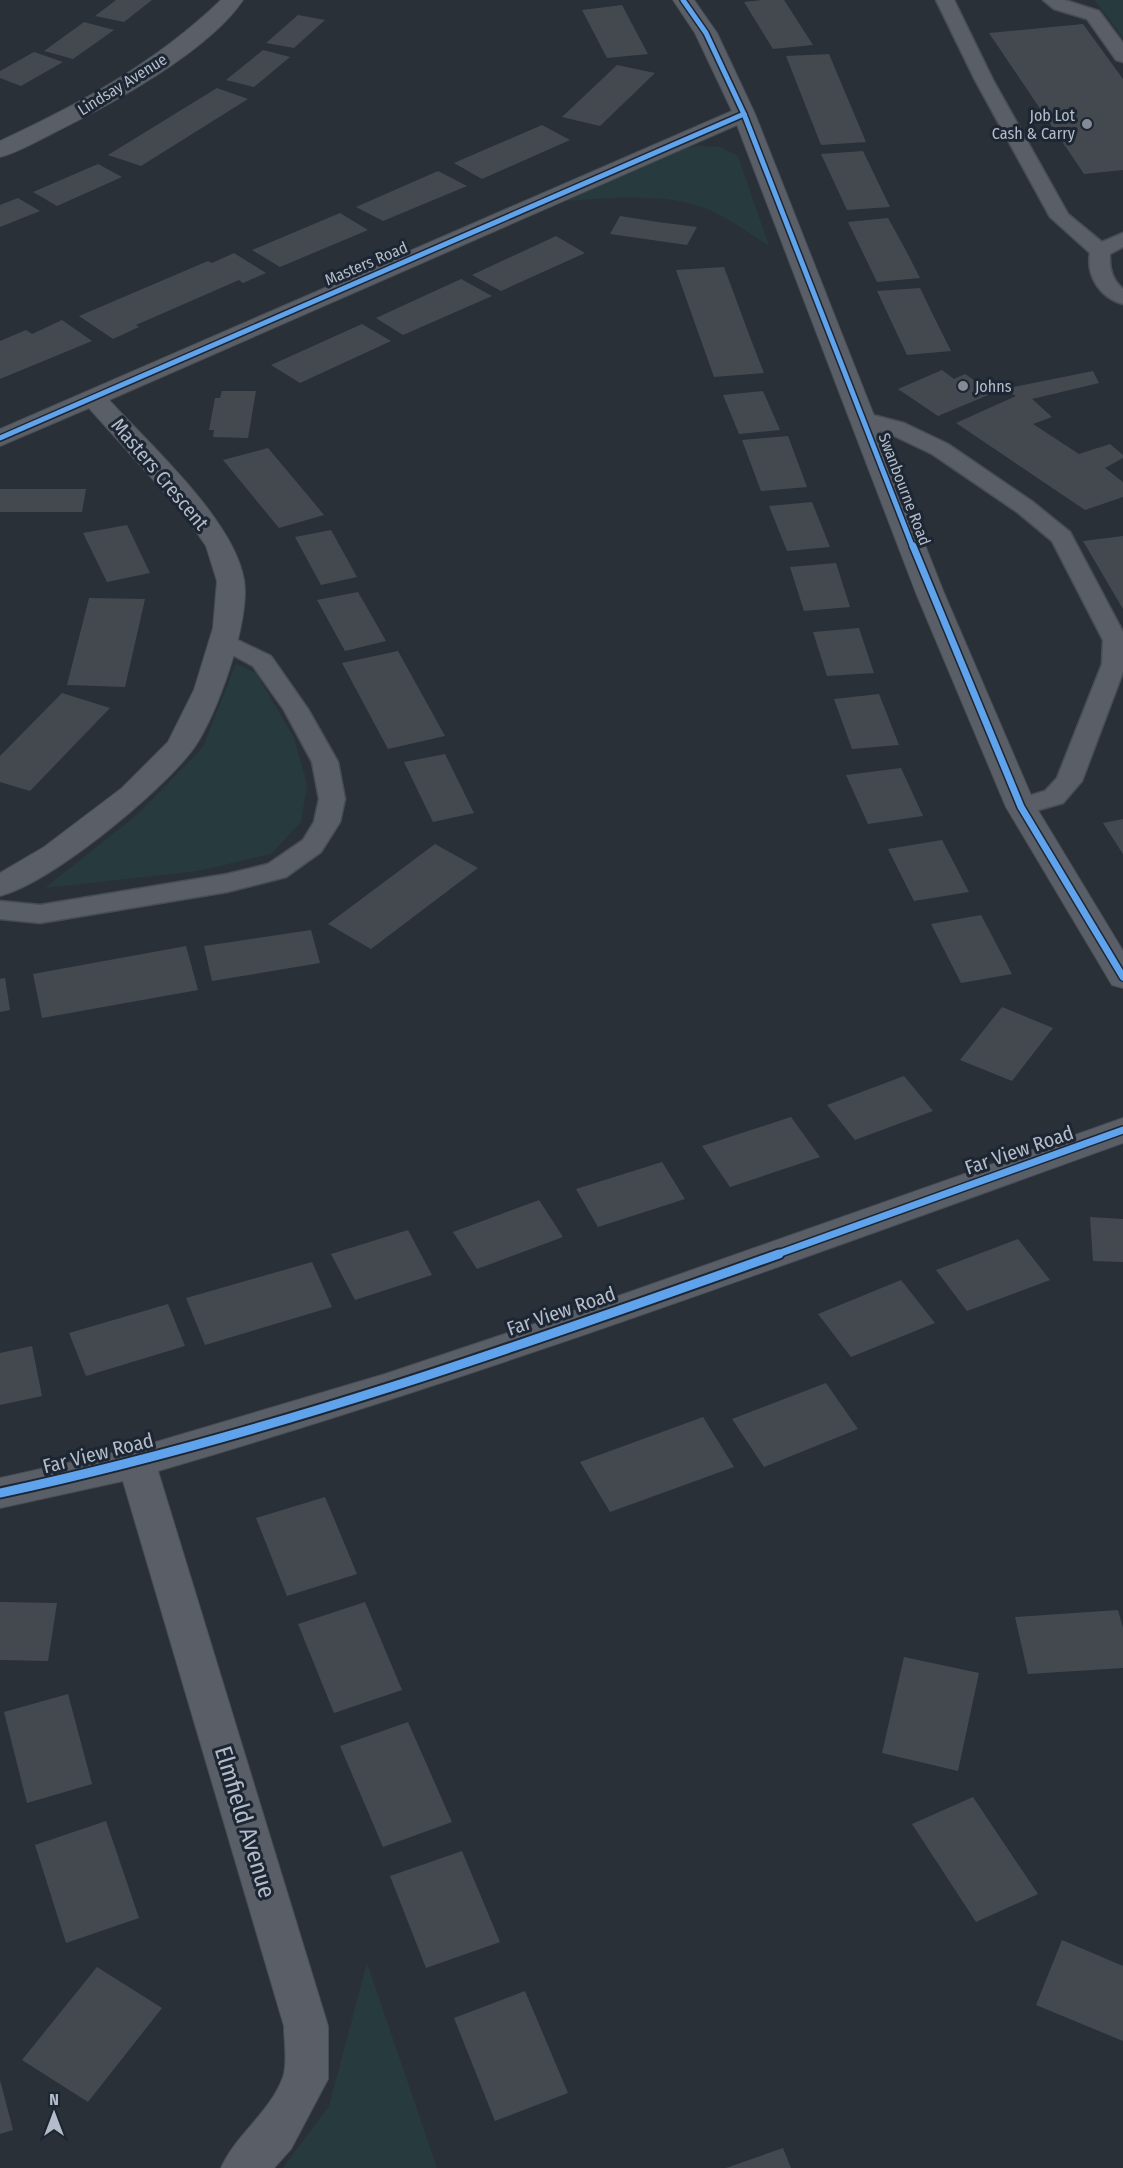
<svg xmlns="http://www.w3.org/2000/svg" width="1123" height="2168" font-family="'Fira Sans Condensed',sans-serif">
	<rect width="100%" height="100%" fill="#2a3038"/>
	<!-- green -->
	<g fill="#273a3e">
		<path d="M1095,0H1123V38Z"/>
		<path d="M699,146L720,147L738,156L769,246C753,236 736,223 718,214C671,191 617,198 566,201L677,149Z"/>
		<path d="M236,664L256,673L294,738L307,785L301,822L271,854L198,871L45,888L138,814L203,747Z"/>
		<path d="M367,1963L437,2168H283L329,2106Z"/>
	</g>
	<!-- building -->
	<g fill="#444950">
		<path d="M116,0H152L124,22L95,16Z"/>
		<path d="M762,0H784L813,45L773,49L744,2Z"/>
		<path d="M622,5L641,41L648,54L607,58L582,10Z"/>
		<path d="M298,15L325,20L294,48L266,43Z"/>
		<path d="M84,22L114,30L73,59L44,51Z"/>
		<path d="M1083,24L1123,79V170L1084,174L989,33Z"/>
		<path d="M263,50L290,57L254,87L226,80Z"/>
		<path d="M34,52L63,62L21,86L0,78V71Z"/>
		<path d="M829,54L847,97L866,142L821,145L786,56Z"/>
		<path d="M617,65L655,73L600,126L562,117Z"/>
		<path d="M217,88L248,99L141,166L108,155Z"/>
		<path d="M542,125L570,140L482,179L454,163Z"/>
		<path d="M863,151L876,178L890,207L847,210L821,154Z"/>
		<path d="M98,164L122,177L57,206L33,192Z"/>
		<path d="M438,171L467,186L383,221L356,207Z"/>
		<path d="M18,198L40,211L0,227V205Z"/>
		<path d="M340,213L368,230L280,267L252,250Z"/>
		<path d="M620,216L658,222L697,227L687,245L610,234Z"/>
		<path d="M888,218L904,247L920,278L877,282L848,222Z"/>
		<path d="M556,236L585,253L501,291L472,275Z"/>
		<path d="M234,253L266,273L243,283L239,280L136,325L139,327L113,339L79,316L208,261L212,263Z"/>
		<path d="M724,267L750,337L764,373L714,377L676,270Z"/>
		<path d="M461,279L492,296L403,335L376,318Z"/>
		<path d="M920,288L935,319L951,351L907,355L877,291Z"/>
		<path d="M62,320L92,341L0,379V341L26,330L32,334Z"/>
		<path d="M362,324L391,341L300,383L271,365Z"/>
		<path d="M942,370L954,379L965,374L993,393L938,416L898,389Z"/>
		<path d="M1093,371L1099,383L1032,399L1052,417L1033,424L1079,454L1110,444L1123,455V458L1105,468L1123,482V497L1085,510L956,423L1016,396L1004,389Z"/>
		<path d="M222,391H256L248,438L213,437L214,430H209L215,398H220Z"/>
		<path d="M763,391L780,430L739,434L723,395Z"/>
		<path d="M788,436L807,487L761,491L742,440Z"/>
		<path d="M268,448L310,498L324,515L279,528L223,460Z"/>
		<path d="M0,489H86L82,512H0Z"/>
		<path d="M812,502L830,547L787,551L769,506Z"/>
		<path d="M127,525L150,573L107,582L83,533Z"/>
		<path d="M331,530L357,577L321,585L295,537Z"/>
		<path d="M1123,536V609L1083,541Z"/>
		<path d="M836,563L850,607L804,611L790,567Z"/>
		<path d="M358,592L386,641L345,651L317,600Z"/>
		<path d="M89,598L145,599L125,687L67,685Z"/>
		<path d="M859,628L874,673L827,676L813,632Z"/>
		<path d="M398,651L445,736L388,749L342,663Z"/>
		<path d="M62,693L110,708L30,791L0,782V756Z"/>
		<path d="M879,694L899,745L852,749L834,699Z"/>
		<path d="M445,754L474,813L433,822L404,762Z"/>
		<path d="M901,768L923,816L868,824L846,775Z"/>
		<path d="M1123,819V854L1103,823Z"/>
		<path d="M942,840L969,892L914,901L888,849Z"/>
		<path d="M435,844L478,868L371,949L328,924Z"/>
		<path d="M981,915L1012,974L961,983L931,924Z"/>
		<path d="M311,930L320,963L212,981L204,946Z"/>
		<path d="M186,946L198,990L42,1018L33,974Z"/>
		<path d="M5,978L10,1010L0,1012V979Z"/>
		<path d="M1002,1007L1053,1028L1012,1081L960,1060Z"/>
		<path d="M904,1076L933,1111L855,1140L827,1105Z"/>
		<path d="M791,1117L820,1157L730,1187L702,1146Z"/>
		<path d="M662,1162L685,1199L598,1227L576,1189Z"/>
		<path d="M539,1200L563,1237L477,1269L453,1232Z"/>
		<path d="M1090,1217L1123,1219V1262L1093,1261Z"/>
		<path d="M408,1230L432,1275L355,1300L331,1254Z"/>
		<path d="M1018,1239L1050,1280L967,1311L936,1270Z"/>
		<path d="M312,1262L332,1307L205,1345L186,1298Z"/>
		<path d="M901,1280L935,1323L851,1357L818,1314Z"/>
		<path d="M168,1304L185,1346L86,1376L69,1333Z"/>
		<path d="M32,1346L42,1396L0,1405V1353Z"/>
		<path d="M826,1383L858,1429L764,1467L732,1419Z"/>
		<path d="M703,1417L734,1467L610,1512L580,1462Z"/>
		<path d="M325,1497L357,1574L287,1596L256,1518Z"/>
		<path d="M0,1602L57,1603L48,1661L0,1660Z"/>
		<path d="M365,1602L402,1690L334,1713L298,1624Z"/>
		<path d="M1118,1610L1123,1628V1668L1028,1674L1015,1617Z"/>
		<path d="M904,1657L979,1673L958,1771L882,1753Z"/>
		<path d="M68,1694L92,1784L27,1803L4,1712Z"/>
		<path d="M408,1722L452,1822L383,1847L340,1746Z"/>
		<path d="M973,1797L1038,1894L976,1922L912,1824Z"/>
		<path d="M106,1821L139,1918L66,1943L35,1845Z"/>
		<path d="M462,1851L500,1942L426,1968L390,1876Z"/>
		<path d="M1062,1940L1123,1966V2041L1036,2005Z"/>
		<path d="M97,1967L162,2008L88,2102L22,2060Z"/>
		<path d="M525,1991L568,2093L495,2121L454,2018Z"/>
		<path d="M0,2080L13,2130L0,2134Z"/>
		<path d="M783,2148L791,2168H726Z"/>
	</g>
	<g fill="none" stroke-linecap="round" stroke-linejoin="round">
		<!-- lane casing -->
		<g stroke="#484c53" stroke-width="3">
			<g id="lane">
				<path d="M936,0H954L993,80L1068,214L1102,242L1123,233V247L1110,254C1109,268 1112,280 1123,289V304C1100,298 1086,276 1090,253L1050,217L975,80Z"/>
				<path d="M1043,0H1065L1099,11L1123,43V62L1116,60L1087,19L1054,9Z"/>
				<path d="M865,413L904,423L948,444L1033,502L1070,532L1123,632V672L1082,781L1063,803L1021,815L1012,813L1008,807L1012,801L1045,791L1057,778L1102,664L1103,640L1052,541L1017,512L932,454L888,433L857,425L854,420L857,415Z"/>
				<path d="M223,633L271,656L308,709L338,762L345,799L340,822L321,852L286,877L227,892L40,923L0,919V901L40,905L227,874L268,864L303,840L314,822L319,799L312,762L284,710L253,666L214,645L211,640L214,635Z"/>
			</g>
		</g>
		<!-- street casing -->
		<g stroke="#484c53" stroke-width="2">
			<g id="street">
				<path d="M221,0H243C209,51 110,105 55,132C37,141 19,152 0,157V141C80,104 157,62 221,0Z"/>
				<path d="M673,0H694L717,33L755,114L944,593L1036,807L1123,951V988L1112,985L1006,807L916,593L737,125L109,400C150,445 234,520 244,580C251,620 216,720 191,752C157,795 52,882 0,896V873L44,847L122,788L168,742L194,690L213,628L217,581L206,546L184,514L89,408L0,446V429L732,111L695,33Z"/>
				<path d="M1123,1118V1143C803,1258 484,1376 158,1471L328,2026V2079L291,2149L274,2168H221C236,2134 270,2113 283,2077C288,2063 284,2041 284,2026L123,1481L0,1508V1478L139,1447L385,1374L621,1295Z"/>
			</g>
		</g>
		<!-- lane -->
		<use href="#lane" fill="#5a5e66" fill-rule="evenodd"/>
		<!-- street -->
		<use href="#street" fill="#5a5e66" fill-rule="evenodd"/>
		<!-- cycleway-far2 casing -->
		<g stroke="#1d2633" stroke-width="8">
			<g id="cycleway-far2">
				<path d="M683,0L706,33L744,114L913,548"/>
				<path d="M0,438L744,114"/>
			</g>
		</g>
		<!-- cycleway-far1 casing -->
		<g stroke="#1d2633" stroke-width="10">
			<g id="cycleway-far1">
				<path d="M913,546L1021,807L1123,977"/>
				<path d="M775,1255L1123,1130"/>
			</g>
		</g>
		<!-- cycleway casing -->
		<g stroke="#1d2633" stroke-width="13">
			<path id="cycleway" d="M0,1493C266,1436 523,1345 779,1254"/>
		</g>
		<!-- cycleway-far2 -->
		<use href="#cycleway-far2" stroke="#60a3ed" stroke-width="5"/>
		<!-- cycleway-far1 -->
		<use href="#cycleway-far1" stroke="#60a3ed" stroke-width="7"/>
		<!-- cycleway -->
		<use href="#cycleway" stroke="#60a3ed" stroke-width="9"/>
	</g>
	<!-- markers -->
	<g fill="#848b96" stroke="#1d2633" stroke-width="2">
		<circle cx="1087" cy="124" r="6"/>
		<circle cx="963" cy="386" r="6"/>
	</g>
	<g text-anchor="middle" stroke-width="6" stroke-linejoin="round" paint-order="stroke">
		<!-- far-street labels -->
		<g font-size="16" fill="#b4bcc9" stroke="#1d2633">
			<text transform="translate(122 84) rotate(-32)" y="6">Lindsay Avenue</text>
			<text transform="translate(366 263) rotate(-23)" y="6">Masters Road</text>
			<text transform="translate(905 489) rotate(69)" y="6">Swanbourne Road</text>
		</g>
		<!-- far-poi labels -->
		<g font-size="16" fill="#b4bcc9" stroke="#1d2633" text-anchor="end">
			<text x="1075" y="121">Job Lot<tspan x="1075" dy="18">Cash &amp; Carry</tspan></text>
			<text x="975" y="392" text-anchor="start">Johns</text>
		</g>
		<!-- street labels -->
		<g font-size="20" fill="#b4bcc9" stroke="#1d2633">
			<text transform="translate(160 474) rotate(50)" y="7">Masters Crescent</text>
			<text transform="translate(1019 1150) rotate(-19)" y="7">Far View Road</text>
			<text transform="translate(561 1311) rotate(-19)" y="7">Far View Road</text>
			<text transform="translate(98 1453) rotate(-14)" y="7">Far View Road</text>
		</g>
		<!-- near-street labels -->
		<g font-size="24" fill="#b4bcc9" stroke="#1d2633">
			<text transform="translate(245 1822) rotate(73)" y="8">Elmfield Avenue</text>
		</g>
	</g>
	<!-- north arrow -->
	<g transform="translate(54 2114)" stroke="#1d2633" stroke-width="4.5" paint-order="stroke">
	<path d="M0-4.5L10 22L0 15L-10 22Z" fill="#b4bcc9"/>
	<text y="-9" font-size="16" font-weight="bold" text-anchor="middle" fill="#b4bcc9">N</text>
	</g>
</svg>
